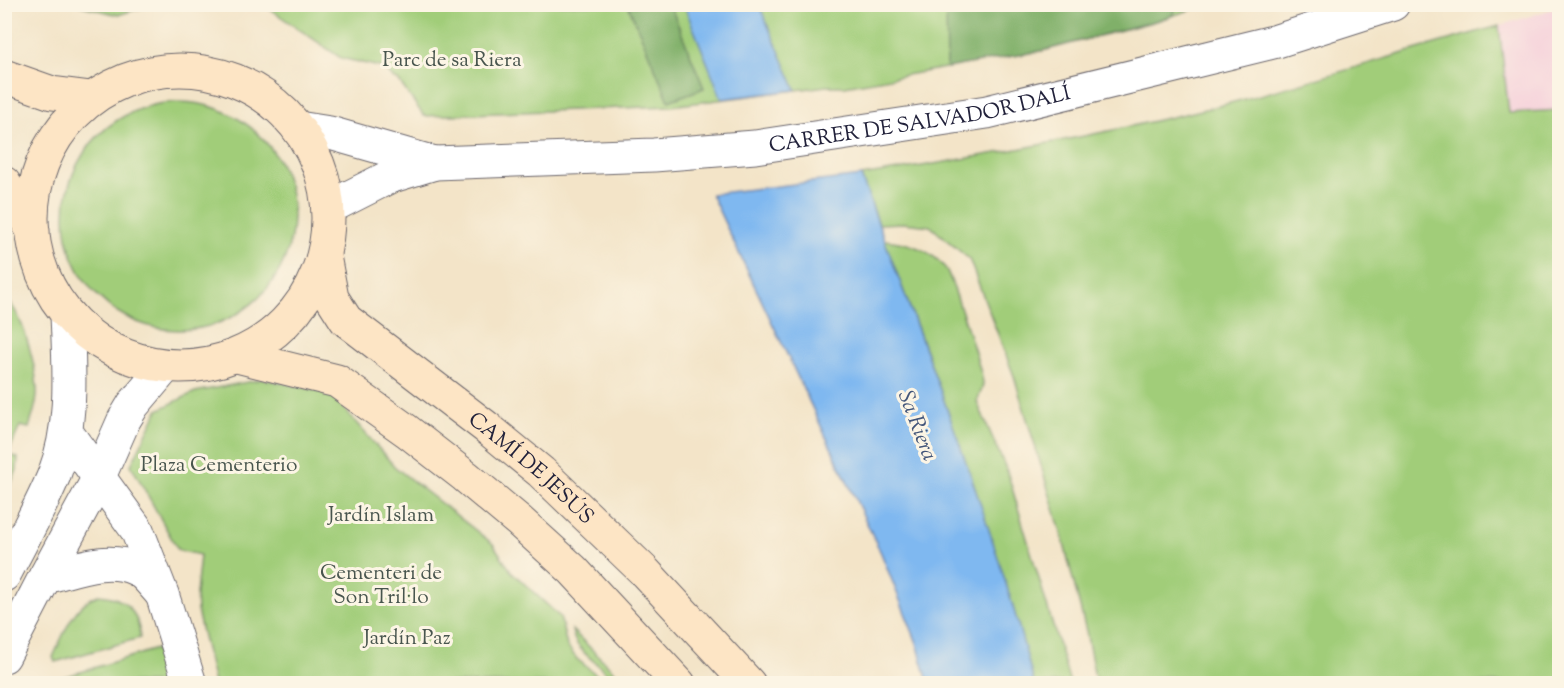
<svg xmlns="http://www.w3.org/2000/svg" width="1564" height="688" font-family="'Sorts Mill Goudy',serif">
	<rect width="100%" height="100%" fill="#fcf5e5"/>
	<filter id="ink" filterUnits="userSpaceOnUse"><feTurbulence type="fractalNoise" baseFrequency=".0167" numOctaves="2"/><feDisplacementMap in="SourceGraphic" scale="12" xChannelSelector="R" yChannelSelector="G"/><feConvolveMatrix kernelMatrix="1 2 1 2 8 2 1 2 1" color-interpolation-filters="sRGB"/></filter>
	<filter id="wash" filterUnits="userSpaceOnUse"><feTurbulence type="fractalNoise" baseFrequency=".008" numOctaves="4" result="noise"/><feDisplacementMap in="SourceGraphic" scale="24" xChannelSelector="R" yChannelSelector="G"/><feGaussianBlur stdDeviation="1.35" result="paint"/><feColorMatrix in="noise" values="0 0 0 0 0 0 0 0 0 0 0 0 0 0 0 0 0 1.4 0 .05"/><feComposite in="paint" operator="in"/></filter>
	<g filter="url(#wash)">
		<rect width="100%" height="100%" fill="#f3e4c8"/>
		<!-- built -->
		<path fill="#f5cfda" d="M1559,7V110L1509,114L1499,26Z"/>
		<!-- green -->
		<g fill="#a1cd79" stroke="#62785a" stroke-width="1.5">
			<path d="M79,5H151L118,15Z"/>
			<path d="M264,5H1205L1159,20L1046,50L845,86H827L671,106L424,116L398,80L394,79L384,68L341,58Z"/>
			<path d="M1499,26L1509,113L1559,110V683H1096L1086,631L1061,532L1014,376L969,259L930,226L904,223L879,224L861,176C981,157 1101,135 1218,106C1313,82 1405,51 1499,26Z"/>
			<circle cx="179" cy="216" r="114"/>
			<path d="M884,240C908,242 931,249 946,269C951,277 984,376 983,384C982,390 979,397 977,402L1007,471L1070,683H1034C992,533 941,386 884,240Z"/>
			<path d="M5,299C23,310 38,374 37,396C36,407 32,418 29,428L20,426L8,454L18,458L17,470L5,496V470L7,464L8,455H4Z"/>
			<path d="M263,379L330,393L395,467L493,544L511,571L560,617L567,646L577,659L598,676L603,683H214L197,611L196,594L200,555L178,550L131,465L158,410L195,392Z"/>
			<path d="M98,595C125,596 139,612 140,638L55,662L53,657C64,634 73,604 98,595Z"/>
			<path d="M572,630L626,683H614C604,663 575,655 572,630Z"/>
			<path d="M156,649L166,683H43H44Z"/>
		</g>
		<!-- forest -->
		<g fill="#80b069" stroke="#516952" stroke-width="1.5">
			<path d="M628,5H670L704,88L669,101Z"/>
			<path d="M946,5V4L1177,5L1173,15L1159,20L1046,50L947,68Z"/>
		</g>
		<!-- water -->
		<g fill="#7fb8f0" stroke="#506d96" stroke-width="1.5">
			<path d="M684,5H759L796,90L722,99Z"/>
			<path d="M861,176C922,344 990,510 1034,683H926L927,678L917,643L881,553L711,194Z"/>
		</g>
	</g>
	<g filter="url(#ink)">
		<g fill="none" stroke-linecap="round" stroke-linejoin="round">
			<!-- minor casing -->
			<g stroke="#6b666c" stroke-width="35">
				<g id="minor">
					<path d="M66,432L137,530L162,594L190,684"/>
					<path d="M45,577C73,570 108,555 136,569C145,573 153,585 160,592"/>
				</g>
			</g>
			<!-- tertiary casing -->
			<g stroke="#6b666c" stroke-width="35">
				<g id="tertiary">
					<path d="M298,128L330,133L435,163"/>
					<path id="s1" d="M328,208L389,177L435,163L654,155L755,147L987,112L1277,41L1393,4"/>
					<path d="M4,575C21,542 40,509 54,475C74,424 69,368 67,314"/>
					<path d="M4,656L45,577L98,479L124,420L133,405L165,367"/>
				</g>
			</g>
			<!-- secondary casing -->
			<g stroke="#6b666c" stroke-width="35">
				<g id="secondary">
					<circle cx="180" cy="218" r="148"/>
					<path d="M4,76L52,93L91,98"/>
					<path d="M4,183L33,231"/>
					<path id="s2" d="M324,256L332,298L346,320L486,427L541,472L644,571L749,684"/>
					<path d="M237,356L337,381L407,431L465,476L519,521L573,570L679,684"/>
				</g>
			</g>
			<!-- minor -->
			<use href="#minor" stroke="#fff" stroke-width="33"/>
			<!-- tertiary -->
			<use href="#tertiary" stroke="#fff" stroke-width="33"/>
			<!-- secondary -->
			<use href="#secondary" stroke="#fde5c5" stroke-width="33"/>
		</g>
	</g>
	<g text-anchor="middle" stroke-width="6" stroke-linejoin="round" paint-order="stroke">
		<!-- park labels -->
		<g font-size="21" fill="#48554e" stroke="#fcf5e5">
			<text x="452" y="66">Parc de sa Riera</text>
			<text x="219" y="471">Plaza Cementerio</text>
			<text x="381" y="521">Jardín Islam</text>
			<text x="381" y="579">Cementeri de<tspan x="381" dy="24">Son Tril·lo</tspan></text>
			<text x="407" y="644">Jardín Paz</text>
		</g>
		<!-- street labels -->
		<g font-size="21" fill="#22223b" stroke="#fcf5e5">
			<text dy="7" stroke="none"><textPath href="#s1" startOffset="604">CARRER DE SALVADOR DALÍ</textPath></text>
			<text dy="7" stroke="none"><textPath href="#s2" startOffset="306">CAMÍ DE JESÚS</textPath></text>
		</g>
		<!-- water labels -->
		<g font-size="22" font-style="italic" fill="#43567a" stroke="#fcf5e5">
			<text transform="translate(919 425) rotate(69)" y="8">Sa Riera</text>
		</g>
	</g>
	<!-- margin -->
	<rect width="1564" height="688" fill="none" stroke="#fcf5e5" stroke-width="24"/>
</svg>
